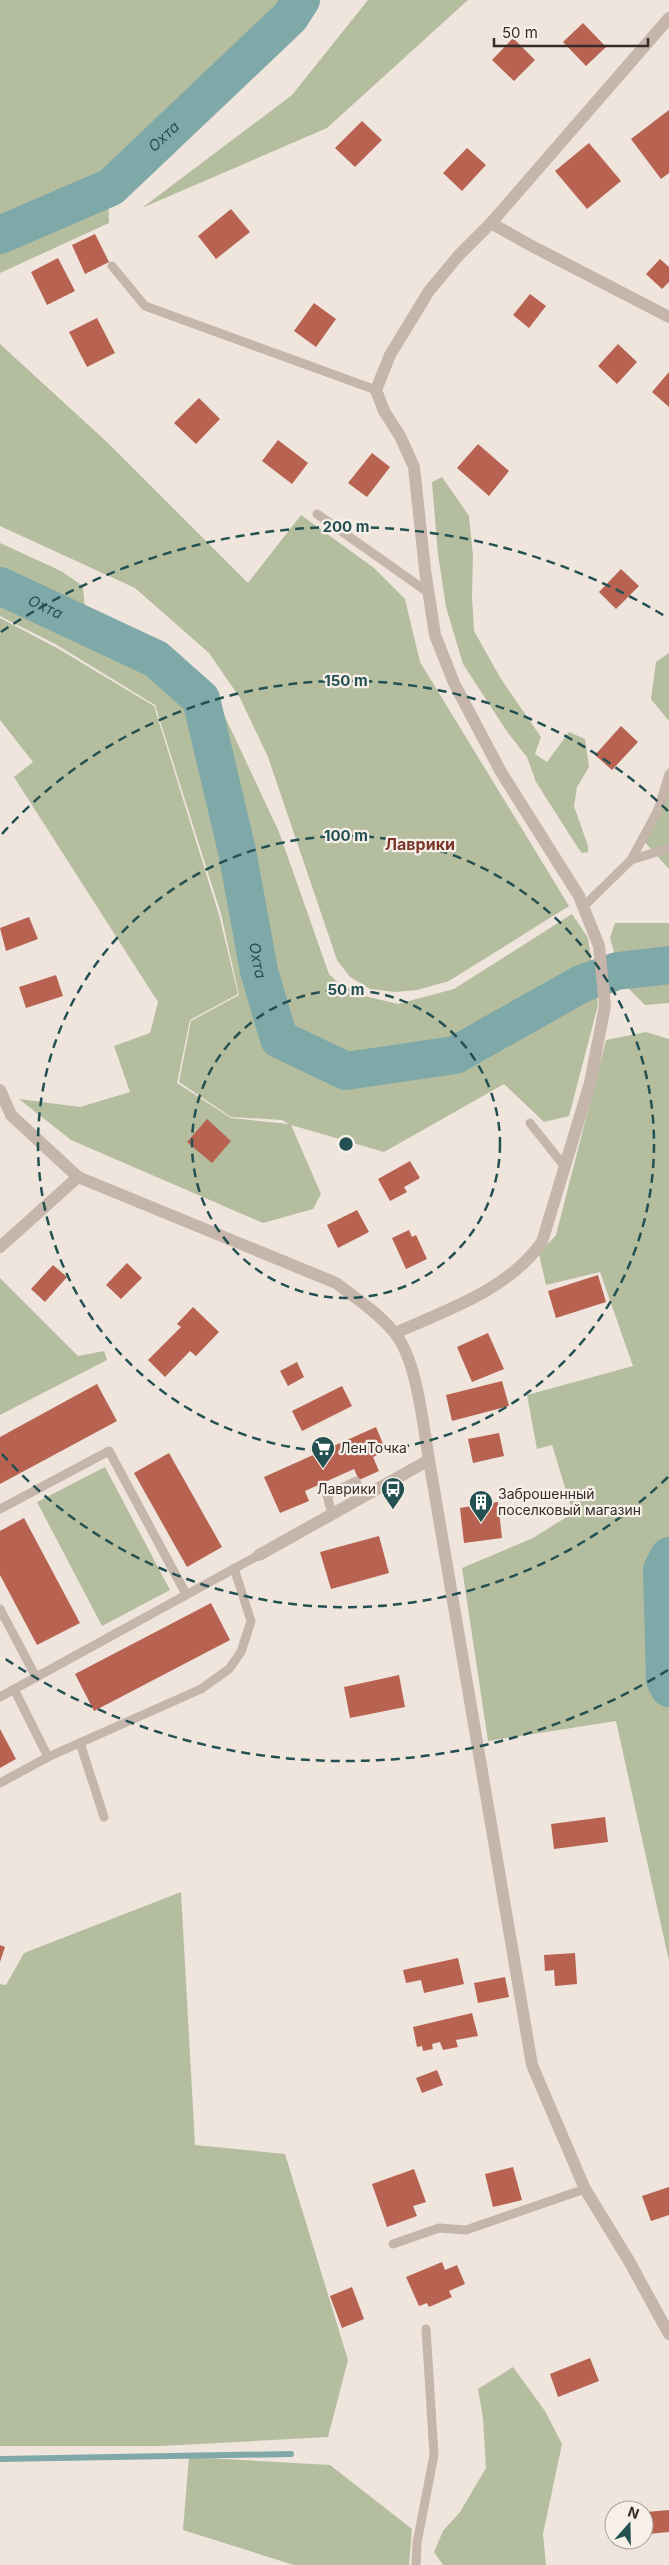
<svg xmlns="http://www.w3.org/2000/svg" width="669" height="2565" font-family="Inter,sans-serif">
	<rect width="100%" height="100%" fill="#efe5dd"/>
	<!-- green -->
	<g fill="#b5bd9f">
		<path d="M0,0H299L289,15L108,185L109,223L0,273Z"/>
		<path d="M368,0H468L327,128L142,208L292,95Z"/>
		<path d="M0,344L108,443L248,583L301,515L374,568L405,599L420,662L569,906L449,981L417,990L395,992L370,989L350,977L337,960L268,757L240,698L209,653L135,588L0,526Z"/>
		<path d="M442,477L469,516L473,556L472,597L474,631L501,679L541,737L535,754L547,762L569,732L585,739L589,767L577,787L574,806L588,846V852L582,853L578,848L536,782L527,757L508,733L463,664L446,607L438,554L432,482Z"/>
		<path d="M0,543L61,571L83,586L85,611L174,656L213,691L279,832L329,974L348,992L398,1004L454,989L572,914L588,938L598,1005L569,1116L544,1122L504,1084L384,1152L291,1125L321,1194L313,1209L263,1223L71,1140L19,1099L80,1107L130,1092L114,1046L150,1033L158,1002L14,777L33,762L0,720V618L57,648L154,706L219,915L238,994L190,1020L177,1083L231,1118L289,1124L282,1120L231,1117L179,1082L191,1021L239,995L221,914L155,705L57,645L0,616Z"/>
		<path d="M669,653V721L651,699L656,662Z"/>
		<path d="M669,766V869L641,838L656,811Z"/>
		<path d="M615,923H669V1003L645,1005L623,983L610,938Z"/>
		<path d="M646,1032L669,1039V1961L616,1721L488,1741L462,1568L533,1538L573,1513L552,1445L537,1449L527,1395L633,1366L600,1272L546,1285L539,1254L556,1235L606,1040Z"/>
		<path d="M0,1278L78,1356L104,1351L107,1360L0,1415Z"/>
		<path d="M105,1467L170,1590L102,1626L37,1502Z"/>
		<path d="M181,1892L195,2145L285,2154L348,2360L328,2437L162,2446H0V1984L6,1985L24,1953Z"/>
		<path d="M513,2367L545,2411L562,2444L543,2534L546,2565H443L434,2552L443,2531L460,2512L486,2468L483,2418L478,2389Z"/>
		<path d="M189,2457L330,2465L412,2529L409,2565H294L183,2530Z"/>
	</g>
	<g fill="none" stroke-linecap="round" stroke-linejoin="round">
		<!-- stream -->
		<path stroke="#7fa9a8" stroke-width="6" d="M0,2459L291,2454"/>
		<!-- river -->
		<g stroke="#7fa9a8" stroke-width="38">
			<path id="s1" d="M0,235L111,187L290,17L301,0"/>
			<path id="s2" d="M0,586L156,659L201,699L237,851L259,971L279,1039L346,1071L455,1055L581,984L617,971L669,965"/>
			<path d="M669,1556L662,1570L665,1680L669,1688"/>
		</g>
	</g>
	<!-- building -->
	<g fill="#b86352">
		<path d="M583,23L606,47L586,66L563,42Z"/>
		<path d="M513,38L535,60L514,81L492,60Z"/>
		<path d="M669,110V173L661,179L631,139Z"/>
		<path d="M362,121L382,140L355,167L335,148Z"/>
		<path d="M589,143L621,181L587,209L555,171Z"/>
		<path d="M467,148L486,165L462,191L443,173Z"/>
		<path d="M231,209L250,232L216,259L198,236Z"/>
		<path d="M95,234L109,262L85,274L72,245Z"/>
		<path d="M58,258L75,291L47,305L31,272Z"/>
		<path d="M660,259L669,267V282L662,289L646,274Z"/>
		<path d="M530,294L546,306L529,328L513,315Z"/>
		<path d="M314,303L336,319L316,347L294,331Z"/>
		<path d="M97,318L115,353L87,367L69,332Z"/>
		<path d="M618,344L637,362L617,384L598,366Z"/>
		<path d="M669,372V407L652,392Z"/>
		<path d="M199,398L220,419L196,444L174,423Z"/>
		<path d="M278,440L308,463L292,484L262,461Z"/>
		<path d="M478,444L509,471L489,496L457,468Z"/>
		<path d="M372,453L390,467L367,497L348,483Z"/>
		<path d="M621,569L639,586L616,609L599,592Z"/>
		<path d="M621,726L638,742L612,770L595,755Z"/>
		<path d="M29,917L38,939L6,951L0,928Z"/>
		<path d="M56,975L63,996L26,1008L19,987Z"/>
		<path d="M207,1119L231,1141L212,1163L187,1142Z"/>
		<path d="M410,1161L420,1178L404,1187L407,1192L390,1201L378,1179Z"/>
		<path d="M357,1210L369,1232L338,1248L327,1225Z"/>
		<path d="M409,1230L412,1237L416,1235L427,1259L406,1269L392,1238Z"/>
		<path d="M127,1263L142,1278L121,1299L106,1285Z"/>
		<path d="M53,1265L67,1277L45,1302L31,1289Z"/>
		<path d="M598,1275L606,1302L556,1318L548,1291Z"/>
		<path d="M193,1307L219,1332L196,1356L190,1351L165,1377L148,1360L181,1327L177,1324Z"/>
		<path d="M488,1333L504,1369L472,1382L457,1347Z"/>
		<path d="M297,1362L304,1377L288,1386L280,1371Z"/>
		<path d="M502,1381L509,1406L452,1421L446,1395Z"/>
		<path d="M97,1384L117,1421L0,1484V1437Z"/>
		<path d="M342,1386L352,1406L302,1431L292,1411Z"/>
		<path d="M376,1427L386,1451L373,1457L379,1471L359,1480L354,1469L305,1491L309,1501L280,1513L264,1477Z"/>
		<path d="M499,1433L504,1456L473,1463L468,1439Z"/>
		<path d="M169,1453L222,1547L187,1567L134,1473Z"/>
		<path d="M498,1502L502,1538L464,1543L460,1508Z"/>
		<path d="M24,1518L80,1623L37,1645L0,1575V1531Z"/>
		<path d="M379,1536L389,1573L331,1589L320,1552Z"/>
		<path d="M211,1603L230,1640L94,1711L75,1674Z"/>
		<path d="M399,1675L405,1707L350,1718L344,1687Z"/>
		<path d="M0,1729L16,1759L0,1768Z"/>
		<path d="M605,1817L608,1842L554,1849L551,1824Z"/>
		<path d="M0,1945L5,1947L0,1962Z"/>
		<path d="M575,1953L577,1984L555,1986L554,1970L545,1971L544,1955Z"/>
		<path d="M458,1958L464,1984L424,1993L421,1980L406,1983L403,1970Z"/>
		<path d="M505,1977L509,1997L478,2003L474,1983Z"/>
		<path d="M472,2013L478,2036L456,2040L458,2047L443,2050L440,2042L432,2044L433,2049L423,2051L422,2046L417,2047L413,2027Z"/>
		<path d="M437,2070L443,2085L422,2093L416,2078Z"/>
		<path d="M513,2167L522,2200L493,2207L485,2174Z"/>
		<path d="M414,2169L426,2202L413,2206L417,2216L387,2227L372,2184Z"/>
		<path d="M669,2187V2215L651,2221L642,2196Z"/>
		<path d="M442,2262L445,2270L457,2265L465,2284L449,2291L452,2297L429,2307L427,2303L419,2306L406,2277Z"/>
		<path d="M352,2287L364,2319L342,2328L330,2296Z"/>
		<path d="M590,2358L599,2381L558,2397L550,2374Z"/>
		<path d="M669,2510V2532L648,2534L646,2512Z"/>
	</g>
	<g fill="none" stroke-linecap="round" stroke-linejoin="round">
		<!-- service -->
		<g stroke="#c6b5aa" stroke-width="9">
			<path d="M112,266L145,306L376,390"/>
			<path d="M317,514L429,593"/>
			<path d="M631,860L658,810L669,774"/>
			<path d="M584,906L631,860L669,848"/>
			<path d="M530,1123L565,1167"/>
			<path d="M0,1509L109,1451L186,1594"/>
			<path d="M332,1514L327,1495L356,1481L362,1497"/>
			<path d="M0,1609L36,1677"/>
			<path d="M14,1689L48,1757"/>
			<path d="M0,1697L259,1555"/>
			<path d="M80,1743L104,1817"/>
			<path d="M0,1783L48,1757L201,1689L229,1669L241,1652L251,1621L234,1568"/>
			<path d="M393,2244L439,2228L466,2230L585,2189"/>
			<path d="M416,2565L417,2543L434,2455L426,2329"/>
		</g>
		<!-- minor -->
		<g stroke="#c6b5aa" stroke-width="12">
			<path d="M491,223L528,244L669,317"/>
			<path d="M0,1090L11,1115L78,1177L336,1283C356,1298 378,1313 394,1332C417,1359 423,1425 429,1460L259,1555"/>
			<path d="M0,1247L78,1177"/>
			<path d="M395,1333C447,1310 508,1290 542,1242L590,1083L605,1006L599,946L579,896L501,772L454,683L435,635L425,570L414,467L400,436L384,411L376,390L390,355L429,291L459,255L491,223L669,18"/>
		</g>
		<!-- tertiary -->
		<path stroke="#c6b5aa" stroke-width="12" d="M429,1460L532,2065L585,2189L629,2261L669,2334"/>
	</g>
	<!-- distance rings -->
	<g fill="none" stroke="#235151" stroke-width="2.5" stroke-dasharray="9 6">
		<circle cx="346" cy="1144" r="154"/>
		<circle cx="346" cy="1144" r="308"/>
		<path d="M668 1477A463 463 0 0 1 2 1454M2 834A463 463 0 0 1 668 811"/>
		<path d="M668 1670A617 617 0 0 1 1 1656M1 632A617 617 0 0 1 668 618"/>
	</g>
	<!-- icons -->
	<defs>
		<g id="supermarket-pin" transform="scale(1.25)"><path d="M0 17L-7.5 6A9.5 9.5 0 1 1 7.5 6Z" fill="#235151" stroke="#f7f0e9"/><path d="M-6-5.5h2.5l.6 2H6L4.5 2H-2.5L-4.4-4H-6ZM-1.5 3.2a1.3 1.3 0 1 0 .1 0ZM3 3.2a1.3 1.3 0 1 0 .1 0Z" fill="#fff"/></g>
		<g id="bus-pin" transform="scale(1.25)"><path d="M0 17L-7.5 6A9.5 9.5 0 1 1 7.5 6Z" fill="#235151" stroke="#f7f0e9"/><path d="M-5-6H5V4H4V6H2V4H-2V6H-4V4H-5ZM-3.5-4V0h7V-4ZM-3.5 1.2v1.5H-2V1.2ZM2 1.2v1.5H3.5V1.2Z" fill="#fff"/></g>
		<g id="building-pin" transform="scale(1.25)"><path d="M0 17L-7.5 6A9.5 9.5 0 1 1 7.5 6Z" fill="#235151" stroke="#f7f0e9"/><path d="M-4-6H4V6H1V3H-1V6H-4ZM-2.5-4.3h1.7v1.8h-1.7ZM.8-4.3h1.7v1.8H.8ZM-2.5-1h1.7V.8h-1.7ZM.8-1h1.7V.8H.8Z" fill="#fff"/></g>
	</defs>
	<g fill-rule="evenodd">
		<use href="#supermarket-pin" x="323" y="1448"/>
		<use href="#bus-pin" x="393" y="1489"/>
		<use href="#building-pin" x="481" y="1502"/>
	</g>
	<g text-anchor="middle" stroke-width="4.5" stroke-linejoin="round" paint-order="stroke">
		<!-- poi labels -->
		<g font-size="14" fill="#342c29" stroke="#f7f0e9" text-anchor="start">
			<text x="340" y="1453">ЛенТочка</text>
			<text x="376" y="1494" text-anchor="end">Лаврики</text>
			<text x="498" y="1499">Заброшенный<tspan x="498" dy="16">поселковый магазин</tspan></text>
		</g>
		<!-- water labels -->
		<g font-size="15" font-style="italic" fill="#235151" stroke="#f7f0e9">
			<text dy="5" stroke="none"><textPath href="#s1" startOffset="194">Охта</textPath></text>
			<text dy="5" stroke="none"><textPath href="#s2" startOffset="50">Охта</textPath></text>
			<text dy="5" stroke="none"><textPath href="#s2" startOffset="500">Охта</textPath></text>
		</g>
		<!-- quarter labels -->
		<g font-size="16" font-weight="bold" fill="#7a382b" stroke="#f7f0e9">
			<text x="420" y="850">Лаврики</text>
		</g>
	</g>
	<circle cx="346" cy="1144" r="8" fill="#235151" stroke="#f7f0e9" stroke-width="2.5"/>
	<g font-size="15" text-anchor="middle" font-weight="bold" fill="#235151" stroke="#f7f0e9" stroke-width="4.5" stroke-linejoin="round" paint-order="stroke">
		<text x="346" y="532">200 m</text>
		<text x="346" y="686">150 m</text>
		<text x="346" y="841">100 m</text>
		<text x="346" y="995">50 m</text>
	</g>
	<!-- north arrow -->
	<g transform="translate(629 2525) rotate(20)"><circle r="24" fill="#f7f0e9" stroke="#a9a29c"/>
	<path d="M0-4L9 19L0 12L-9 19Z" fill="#235151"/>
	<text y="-8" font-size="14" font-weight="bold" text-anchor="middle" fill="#342c29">N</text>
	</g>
	<!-- scale -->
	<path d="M494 38v8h154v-8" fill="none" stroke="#342c29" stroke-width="2.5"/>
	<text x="502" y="38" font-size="15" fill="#342c29" stroke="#f7f0e9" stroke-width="4" paint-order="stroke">50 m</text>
</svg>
